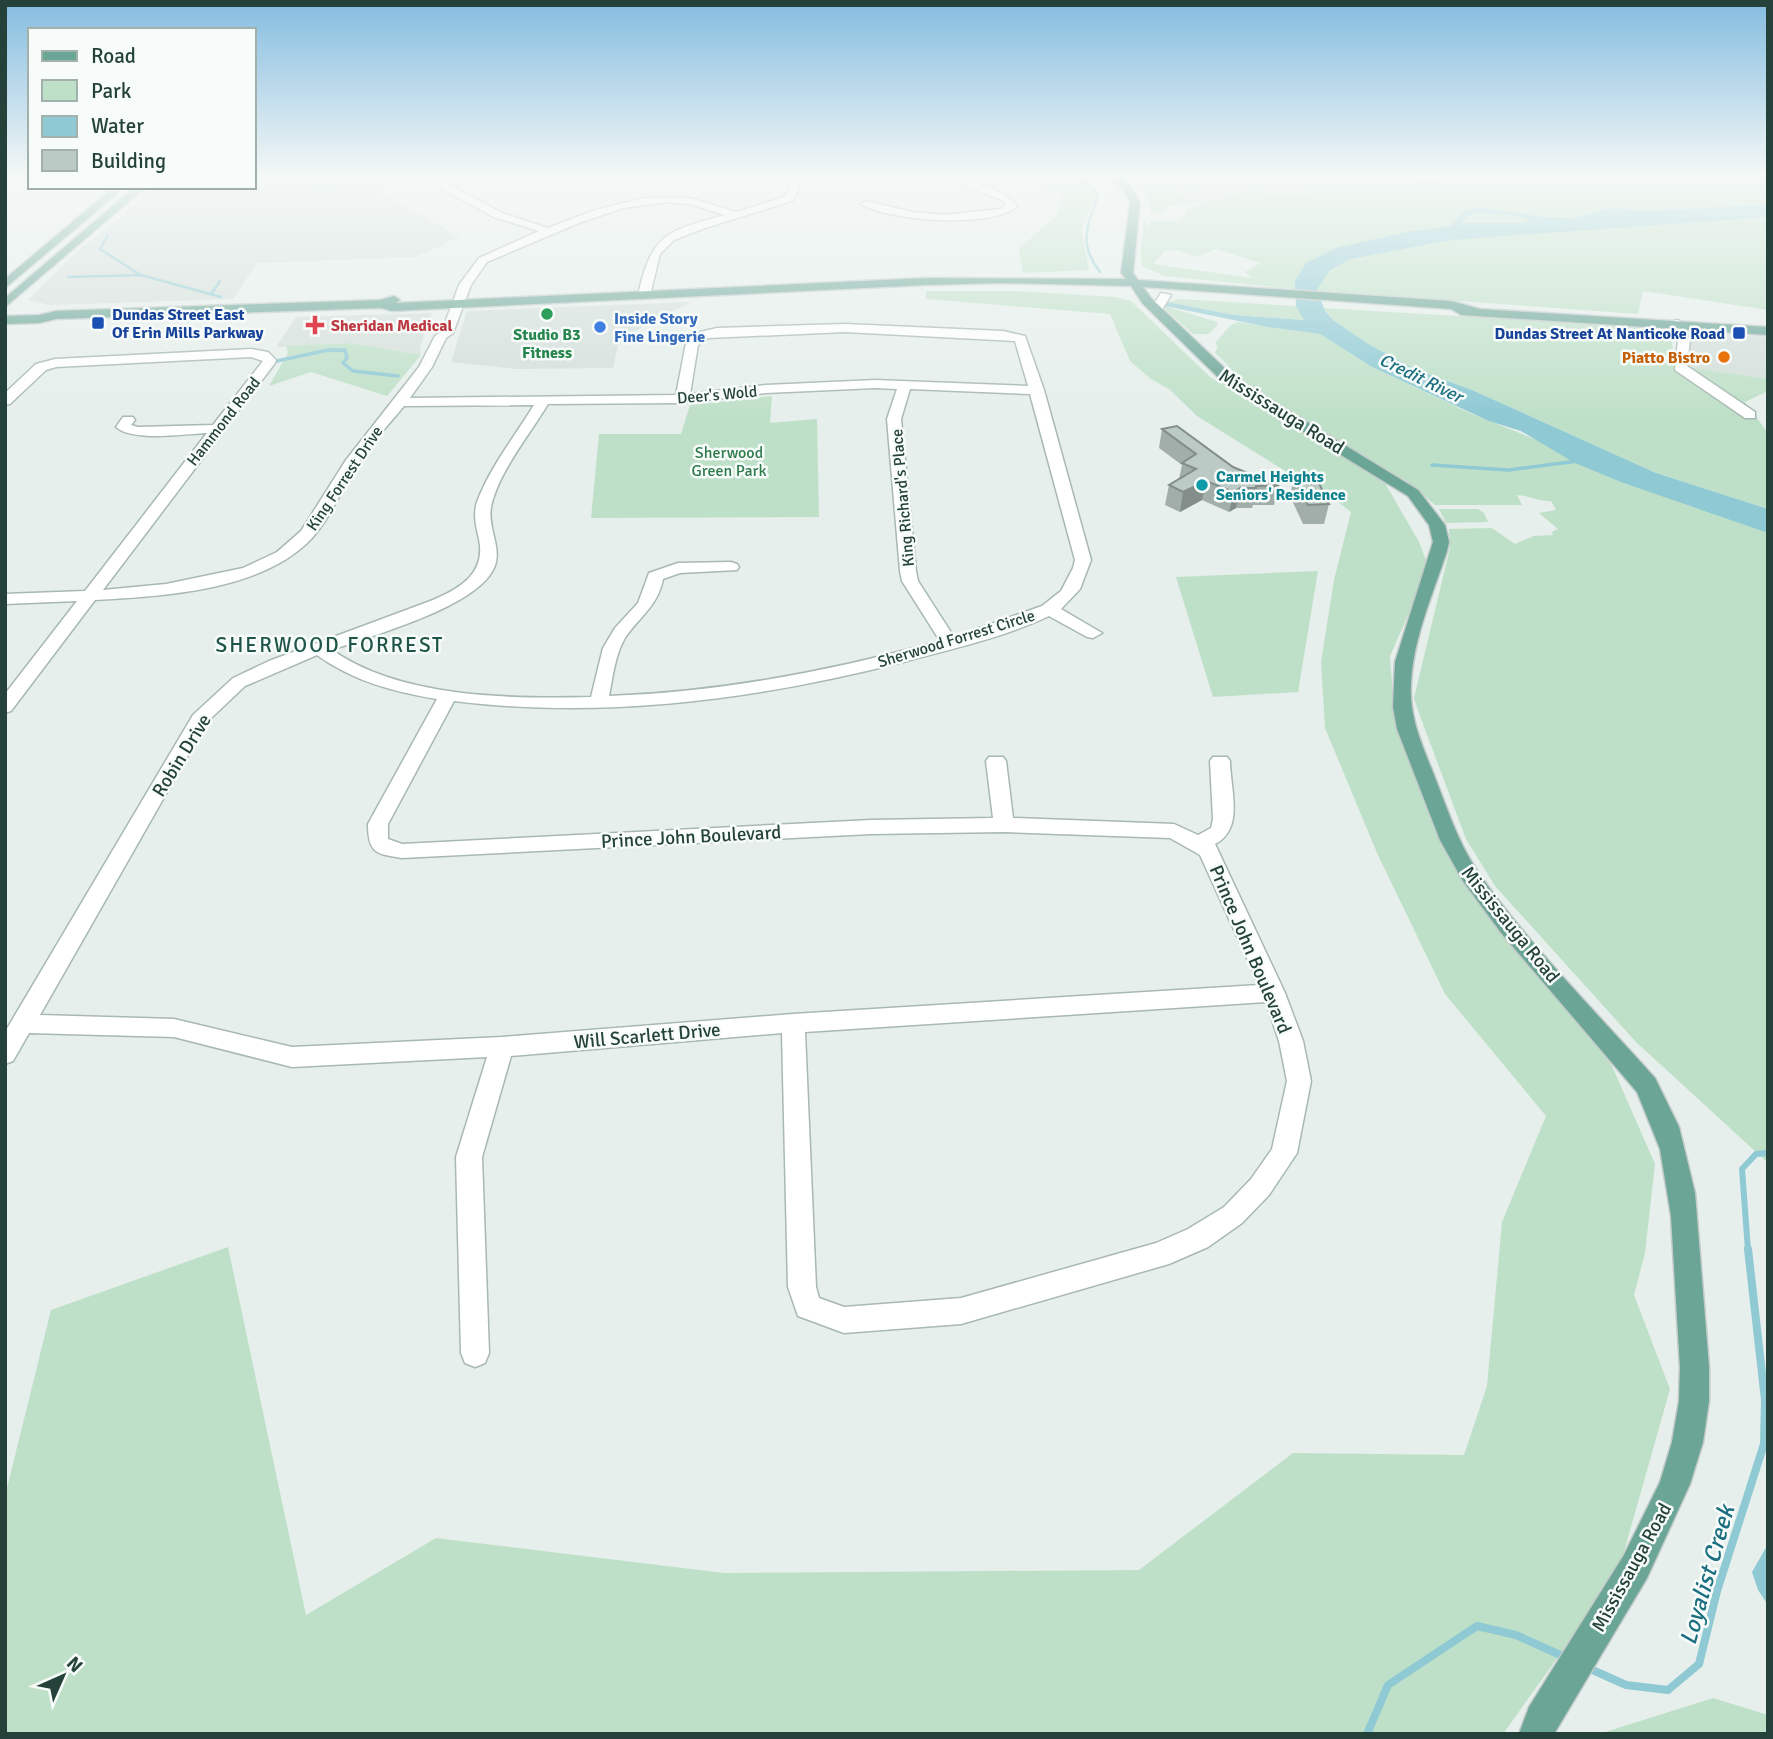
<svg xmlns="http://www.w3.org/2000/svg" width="1773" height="1739" font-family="Signika,sans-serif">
	<rect width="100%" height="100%" fill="#e6efeb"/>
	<!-- built -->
	<g fill="#d4dfda">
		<path d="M254,174H392L380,193L460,237L415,257L257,263L233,299L50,305L28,300L75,253L122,216L152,187H254Z"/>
		<path d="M1126,174H1502L1487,181L1312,176L1328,208L1172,203L1147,195Z"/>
		<path d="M691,302L633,332L618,346L613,368L517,369L451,362L467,311Z"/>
		<path d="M432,313L420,347L421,355L351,343L276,347L296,317Z"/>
		<path d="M1691,332L1768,337V379L1684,367Z"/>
	</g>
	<!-- green -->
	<g fill="#bfe0c8" fill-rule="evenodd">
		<path d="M302,174H378L379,177L316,193L311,192Z"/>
		<path d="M1011,174H1076L1097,195L1081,229L1089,270L1023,273L1019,249L1055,217L1064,194Z"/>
		<path d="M1126,174H1152L1187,199L1196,200L1192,204L1170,206L1162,213H1151L1147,195Z"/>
		<path d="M1168,174H1282L1252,177L1269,195H1310L1300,182L1314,179L1297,174H1411L1415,178L1453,177L1450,174H1768V310L1643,291L1638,314L1294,289L1164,276L1142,266L1141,248L1144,220L1147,221V232L1150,221H1177L1186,214L1185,210C1201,201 1237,198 1247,190C1239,177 1225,178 1211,180L1217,186L1190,191ZM1216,249L1260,263L1245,272L1252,278L1153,264L1165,251L1177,250L1198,257Z"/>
		<path d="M926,291H1016L1116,297L1131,301L1210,377L1385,483L1419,542L1429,568L1390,656L1395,724L1413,771L1467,884L1553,986L1612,1066L1655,1164L1645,1253L1634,1295L1670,1389L1618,1573L1503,1734H5V1496L51,1310L228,1247L306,1615L436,1538L724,1573L1139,1570L1293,1453L1464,1455L1487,1386L1502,1222L1546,1116L1445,994L1377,853L1325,728L1321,662L1334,580L1351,512L1328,494H1322L1197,416L1169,389L1151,379L1130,361L1110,314L926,299Z"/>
		<path d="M1180,299L1296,306L1305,320L1234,315L1167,302Z"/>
		<path d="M1165,306L1217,322V326L1208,334H1193L1166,310Z"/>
		<path d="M1323,308L1612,325L1660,331L1666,333L1667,339H1672L1674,365L1768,379V391L1745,402L1768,433V509L1656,473L1472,390L1415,369L1370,345L1333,320Z"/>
		<path d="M1238,322L1320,334L1372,367L1470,413L1768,533V1163L1636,1042L1495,886L1466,839L1420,716L1414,698L1450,548L1449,529L1492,528L1515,544L1534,536L1553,535L1552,532L1558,529L1539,513L1556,510L1551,501C1538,501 1531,496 1517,495L1522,505H1435L1408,482L1248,387C1235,376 1228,363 1215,353L1218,346L1215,343L1231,325Z"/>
		<path d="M351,343L421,355L387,396L311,372L269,386L288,353L286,346Z"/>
		<path d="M772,396L770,423L817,419L819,517L591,518L599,434H681L690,405Z"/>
		<path d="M1439,509H1478L1484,513L1488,522L1446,523Z"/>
		<path d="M1318,571L1298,692L1213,697L1176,577Z"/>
		<path d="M1713,1698L1768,1715V1734H1599Z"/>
	</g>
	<!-- water -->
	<g fill="#8ec9d4" fill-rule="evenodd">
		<path d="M1768,205V217L1451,240L1351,259L1330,270L1317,289L1325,311L1333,320L1370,345L1415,369L1472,390L1656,473L1768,509V533L1621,482L1575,463L1521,431L1489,421L1372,367L1320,334L1268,327L1165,306L1167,302L1234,315L1304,320L1296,306L1295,281L1306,263L1336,248L1407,232L1451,226L1464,211L1481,207L1542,217L1576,218L1604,209L1623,208L1637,211ZM1477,213L1518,216L1529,220L1524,223H1461L1468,216Z"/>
		<path d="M1768,1544V1605L1758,1590L1752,1572Z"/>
	</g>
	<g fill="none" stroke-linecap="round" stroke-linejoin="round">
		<!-- stream-far3 -->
		<g stroke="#8ec9d4" stroke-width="2.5">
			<path d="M1080,174L1098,196C1087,227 1078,243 1100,272"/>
			<path d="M108,235L100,249L139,274"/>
			<path d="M68,277L141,275L221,297"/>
			<path d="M211,294L220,281"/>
			<path d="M326,351H345"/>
		</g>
		<!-- stream-far2 -->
		<g stroke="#8ec9d4" stroke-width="3.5">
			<path d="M277,361L328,350H345L347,358L343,363L353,371L398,376"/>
			<path d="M1432,465L1508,470L1578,461"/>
		</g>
		<!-- stream-far1 -->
		<path stroke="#8ec9d4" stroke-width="6" d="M1748,1250L1742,1169L1756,1154L1768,1153"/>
		<!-- stream -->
		<g stroke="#8ec9d4" stroke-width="8">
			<path d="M1588,1668L1626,1685L1668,1690L1699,1664L1717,1591L1764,1444L1765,1400L1748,1249"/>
			<path d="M1367,1734L1388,1685L1477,1626L1516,1635L1567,1658"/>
		</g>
		<!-- minor casing -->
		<g stroke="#a8b8b2" stroke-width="3">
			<g id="minor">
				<path d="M444,174H454L450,185L502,213L548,228L595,210L644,198H690L736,212L784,197L790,188L787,179L780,174L794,175L800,188L792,201L705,228L674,240L660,254L651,291L645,294L639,291C652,232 671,230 725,215L690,204L667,202L623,208L579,223L487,262L471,285L453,333L446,338L432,367L410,398L676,395L686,343L700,332L717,328L845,324L1003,331L1025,336L1044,390L1091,560L1080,589L1061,609L1102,633L1093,638L1087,637L1049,616C1005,637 955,648 907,661C760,699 606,720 454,701L388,824V839L402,844L871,820L993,818L986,761L989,757H1003L1006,761L1013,818L1174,824L1198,835L1211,828L1213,819L1210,761L1213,757H1227L1230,761C1230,788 1245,829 1215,844L1285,993L1303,1041L1311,1081L1297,1153L1269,1195L1242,1223L1208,1247L1169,1264L961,1324L844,1333L798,1316L788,1287L782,1033L511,1056L482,1157L489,1353L485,1363L475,1367L465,1363L461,1353L456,1157L487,1057L292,1067L174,1037L29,1033L13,1061L5,1064V1032L193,715L233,678L269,661L433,600C461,588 486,573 479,539C476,526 473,515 477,502C490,467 515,436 534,405L404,406C388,425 371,444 357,465C342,488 331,517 312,538C263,591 163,596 95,600L11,711L5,713V694L77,601L5,604V594L85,591L207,433C184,434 133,442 116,427L123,417H133L135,420L131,425L138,427L213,425L263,361L251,357L56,367L46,370L10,404L5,405V393L36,364L55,359L251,349L268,352L276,360L275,363L103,590L166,584L243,568L277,552L301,531L346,460L419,367L435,336L442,331L459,285L479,258L539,231L494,217L442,189L438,184ZM845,332L1015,341L1028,386L875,380L766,385L690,394L698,345L708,338ZM875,388L897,389L887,419L900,571L902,581L940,641C831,671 722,692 609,696C613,676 615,655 625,638C639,617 658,606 663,579L680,573L737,570L739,567L737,564L731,562L678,563L649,573L638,603L615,628L603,648L591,697C509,699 401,698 332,650C373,635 473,608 493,570C504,550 487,529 491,507C498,473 530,434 548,404L682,403L766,393ZM910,389L1030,394L1075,560L1073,568L1061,591L1042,606L954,637L918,581L916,571L901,419ZM317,655C353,681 394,692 437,699L368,824C368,853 376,854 402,858L871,834L1004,832L1170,838L1200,855L1259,985L793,1014L502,1037L292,1047L174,1019L40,1015L207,722L245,686ZM1266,1002L1279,1041L1287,1081L1272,1149L1251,1179L1224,1207L1188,1229L1156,1243L961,1298L844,1307L819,1298L816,1287L805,1032Z"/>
				<path d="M938,174C959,174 1004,189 1017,206C994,229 887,221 861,204L866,201L912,212L945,215L1000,209L1006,205L1001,200Z"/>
				<path d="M1161,293L1171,295L1160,313H1152L1150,310Z"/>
				<path d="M1676,320L1680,321L1690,340L1687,366L1755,412V418H1745L1675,370L1678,340L1670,324Z"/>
			</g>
		</g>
		<!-- major casing -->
		<g stroke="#c2cac8" stroke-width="3">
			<g id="major">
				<path d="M1107,174H1117L1132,188L1140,203L1133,273L1138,280L1451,301L1480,309L1768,327V335L1461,315L1451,309L1143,287L1151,298L1235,378L1418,490L1445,525L1449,542L1447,551C1433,594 1413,638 1411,684C1409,717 1422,745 1434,775C1447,808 1458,843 1478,872C1527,943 1597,1013 1655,1078L1679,1127L1695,1193L1709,1367V1401L1703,1442L1690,1484L1647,1578L1554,1734H1519L1529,1707L1624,1555L1660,1482L1672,1442L1679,1401L1680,1367L1671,1216L1660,1149L1637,1092L1502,934L1463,881L1440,840L1397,729L1393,707L1395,662L1433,542L1429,525L1408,496L1225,384L1143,304L1131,286L1001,283L926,285L392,311L381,308L56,319L39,323L5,324V316L39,315L56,311L380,300L394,296L400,300L396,303L926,278L1126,279L1121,273L1130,203L1124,191Z"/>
				<path d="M135,187H146L5,307V298Z"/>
				<path d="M109,191L118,193L5,288V279Z"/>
			</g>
		</g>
		<!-- minor -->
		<use href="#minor" fill="#fff" fill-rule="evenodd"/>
		<!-- major -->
		<use href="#major" fill="#6aa596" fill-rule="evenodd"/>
	</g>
	<!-- wall -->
	<g fill="#a1aea9">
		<path d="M1162,429L1233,467L1279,486L1274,505H1253L1252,508H1236L1229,512L1202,500L1180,512L1165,505L1169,485L1179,479L1182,465L1159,448Z"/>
		<path d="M1294,477L1329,504L1324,524H1303L1290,496Z"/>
	</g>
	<!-- shaded-wall -->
	<g fill="#838d89">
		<path d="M1206,481L1202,500L1180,512L1183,492Z"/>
		<path d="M1240,488L1236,508L1229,512L1234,492Z"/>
	</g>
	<!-- building -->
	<g fill="#bbcac4" stroke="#838d89" stroke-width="2">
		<path d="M1177,426L1233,467L1279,486H1256V488H1240L1234,492L1206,481L1183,492L1169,485L1196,469L1182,463L1196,454L1162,429Z"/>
		<path d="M1294,477H1316L1329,504L1308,505Z"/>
	</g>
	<!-- sky -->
	<linearGradient id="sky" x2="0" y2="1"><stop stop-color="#84bce0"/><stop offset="0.42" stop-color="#f4f8f6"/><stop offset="1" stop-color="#f4f8f6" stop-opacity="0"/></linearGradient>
	<rect width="1773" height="417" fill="url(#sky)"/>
	<!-- markers -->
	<circle fill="#2e9e5b" stroke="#f7fbf9" stroke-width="2.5" cx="547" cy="314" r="7"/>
	<g fill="#1a4fb4" stroke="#f7fbf9" stroke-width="2.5">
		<rect x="91" y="316" width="14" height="14" rx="3.5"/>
		<rect x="1732" y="326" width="14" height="14" rx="3.5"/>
	</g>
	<path fill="#e0444e" stroke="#f7fbf9" stroke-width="2.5" d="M311.5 314.5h7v7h7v7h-7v7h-7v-7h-7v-7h7z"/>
	<circle fill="#3f7fe0" stroke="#f7fbf9" stroke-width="2.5" cx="600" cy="327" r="7"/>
	<circle fill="#e8710a" stroke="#f7fbf9" stroke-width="2.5" cx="1724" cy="357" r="7"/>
	<circle fill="#0f9aa8" stroke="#f7fbf9" stroke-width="2.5" cx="1202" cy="485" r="7"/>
	<g text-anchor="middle" stroke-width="5" stroke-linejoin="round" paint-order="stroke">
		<!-- far-transit labels -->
		<g font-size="16" font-weight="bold" fill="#164399" stroke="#f7fbf9" text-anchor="start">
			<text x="112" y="320">Dundas Street East<tspan x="112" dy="18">Of Erin Mills Parkway</tspan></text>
			<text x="1725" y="339" text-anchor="end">Dundas Street At Nanticoke Road</text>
		</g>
		<!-- far-shop labels -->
		<g font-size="16" font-weight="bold" fill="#366cbe" stroke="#f7fbf9" text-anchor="start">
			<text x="614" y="324">Inside Story<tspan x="614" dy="18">Fine Lingerie</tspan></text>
		</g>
		<!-- far-health labels -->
		<g font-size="16" font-weight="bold" fill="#be3a42" stroke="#f7fbf9" text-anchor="start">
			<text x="331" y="331">Sheridan Medical</text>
		</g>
		<!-- far-leisure labels -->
		<g font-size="16" font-weight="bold" fill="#27864d" stroke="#f7fbf9">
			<text x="547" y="340">Studio B3<tspan x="547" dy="18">Fitness</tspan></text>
		</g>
		<!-- far-food labels -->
		<g font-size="16" font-weight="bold" fill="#c56008" stroke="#f7fbf9" text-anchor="end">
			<text x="1710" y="363">Piatto Bistro</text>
		</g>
		<!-- far-street labels -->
		<g font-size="16" fill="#24423a" stroke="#f7fbf9">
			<text transform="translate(717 394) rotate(-5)" y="6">Deer's Wold</text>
			<text transform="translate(223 421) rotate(-52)" y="6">Hammond Road</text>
			<text transform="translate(344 478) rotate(-56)" y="6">King Forrest Drive</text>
			<text transform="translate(902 498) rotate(-95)" y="6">King Richard's Place</text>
			<text transform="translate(956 638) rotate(-17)" y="6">Sherwood Forrest Circle</text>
		</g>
		<!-- far-park labels -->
		<g font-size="16" fill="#2d7a4b" stroke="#f7fbf9">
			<text x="729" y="458">Sherwood<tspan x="729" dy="18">Green Park</tspan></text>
		</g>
		<!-- far-culture labels -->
		<g font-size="16" font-weight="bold" fill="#0d838f" stroke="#f7fbf9" text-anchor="start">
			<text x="1216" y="482">Carmel Heights<tspan x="1216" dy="18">Seniors' Residence</tspan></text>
		</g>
		<!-- far-water labels -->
		<g font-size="18" font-style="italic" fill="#1c6f80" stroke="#f7fbf9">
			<text transform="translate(1421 378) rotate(26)" y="6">Credit River</text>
		</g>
		<!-- street labels -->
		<g font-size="19" fill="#24423a" stroke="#f7fbf9">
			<text transform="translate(1282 411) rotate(32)" y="7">Mississauga Road</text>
			<text transform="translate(181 755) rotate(-58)" y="7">Robin Drive</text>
			<text transform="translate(691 836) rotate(-3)" y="7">Prince John Boulevard</text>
			<text transform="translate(1511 924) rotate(51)" y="7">Mississauga Road</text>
			<text transform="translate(1251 949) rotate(67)" y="7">Prince John Boulevard</text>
			<text transform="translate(647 1035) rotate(-5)" y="7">Will Scarlett Drive</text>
			<text transform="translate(1631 1567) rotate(-61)" y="7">Mississauga Road</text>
		</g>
		<!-- neighbourhood labels -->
		<g font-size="21" letter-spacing="2" fill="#1f5548" stroke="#f7fbf9">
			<text x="330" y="652">SHERWOOD FORREST</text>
		</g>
		<!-- near-water labels -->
		<g font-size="24" font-style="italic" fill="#1c6f80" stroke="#f7fbf9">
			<text transform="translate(1707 1575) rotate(-74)" y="8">Loyalist Creek</text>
		</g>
	</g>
	<!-- border -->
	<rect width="1773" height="1739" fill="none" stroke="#24423a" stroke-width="14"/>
	<!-- legend -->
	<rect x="28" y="28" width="228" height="161" fill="#f7fbf9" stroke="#a3b1ad" stroke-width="2"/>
	<rect x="42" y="51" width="35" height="10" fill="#6aa596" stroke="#a3b1ad" stroke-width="2"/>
	<text x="91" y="63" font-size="21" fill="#24423a">Road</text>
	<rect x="42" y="80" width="35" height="21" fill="#bfe0c8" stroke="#a3b1ad" stroke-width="2"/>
	<text x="91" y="98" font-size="21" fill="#24423a">Park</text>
	<rect x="42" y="116" width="35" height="21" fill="#8ec9d4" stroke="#a3b1ad" stroke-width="2"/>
	<text x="91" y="133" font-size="21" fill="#24423a">Water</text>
	<rect x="42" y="150" width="35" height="21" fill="#bbcac4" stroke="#a3b1ad" stroke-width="2"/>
	<text x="91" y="168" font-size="21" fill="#24423a">Building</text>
	<!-- north arrow -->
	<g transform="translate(63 1676) rotate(45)" stroke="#f7fbf9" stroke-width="5" paint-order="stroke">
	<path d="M0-5L12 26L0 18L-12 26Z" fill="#24423a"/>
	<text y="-10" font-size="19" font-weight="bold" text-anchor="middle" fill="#24423a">N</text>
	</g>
</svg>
